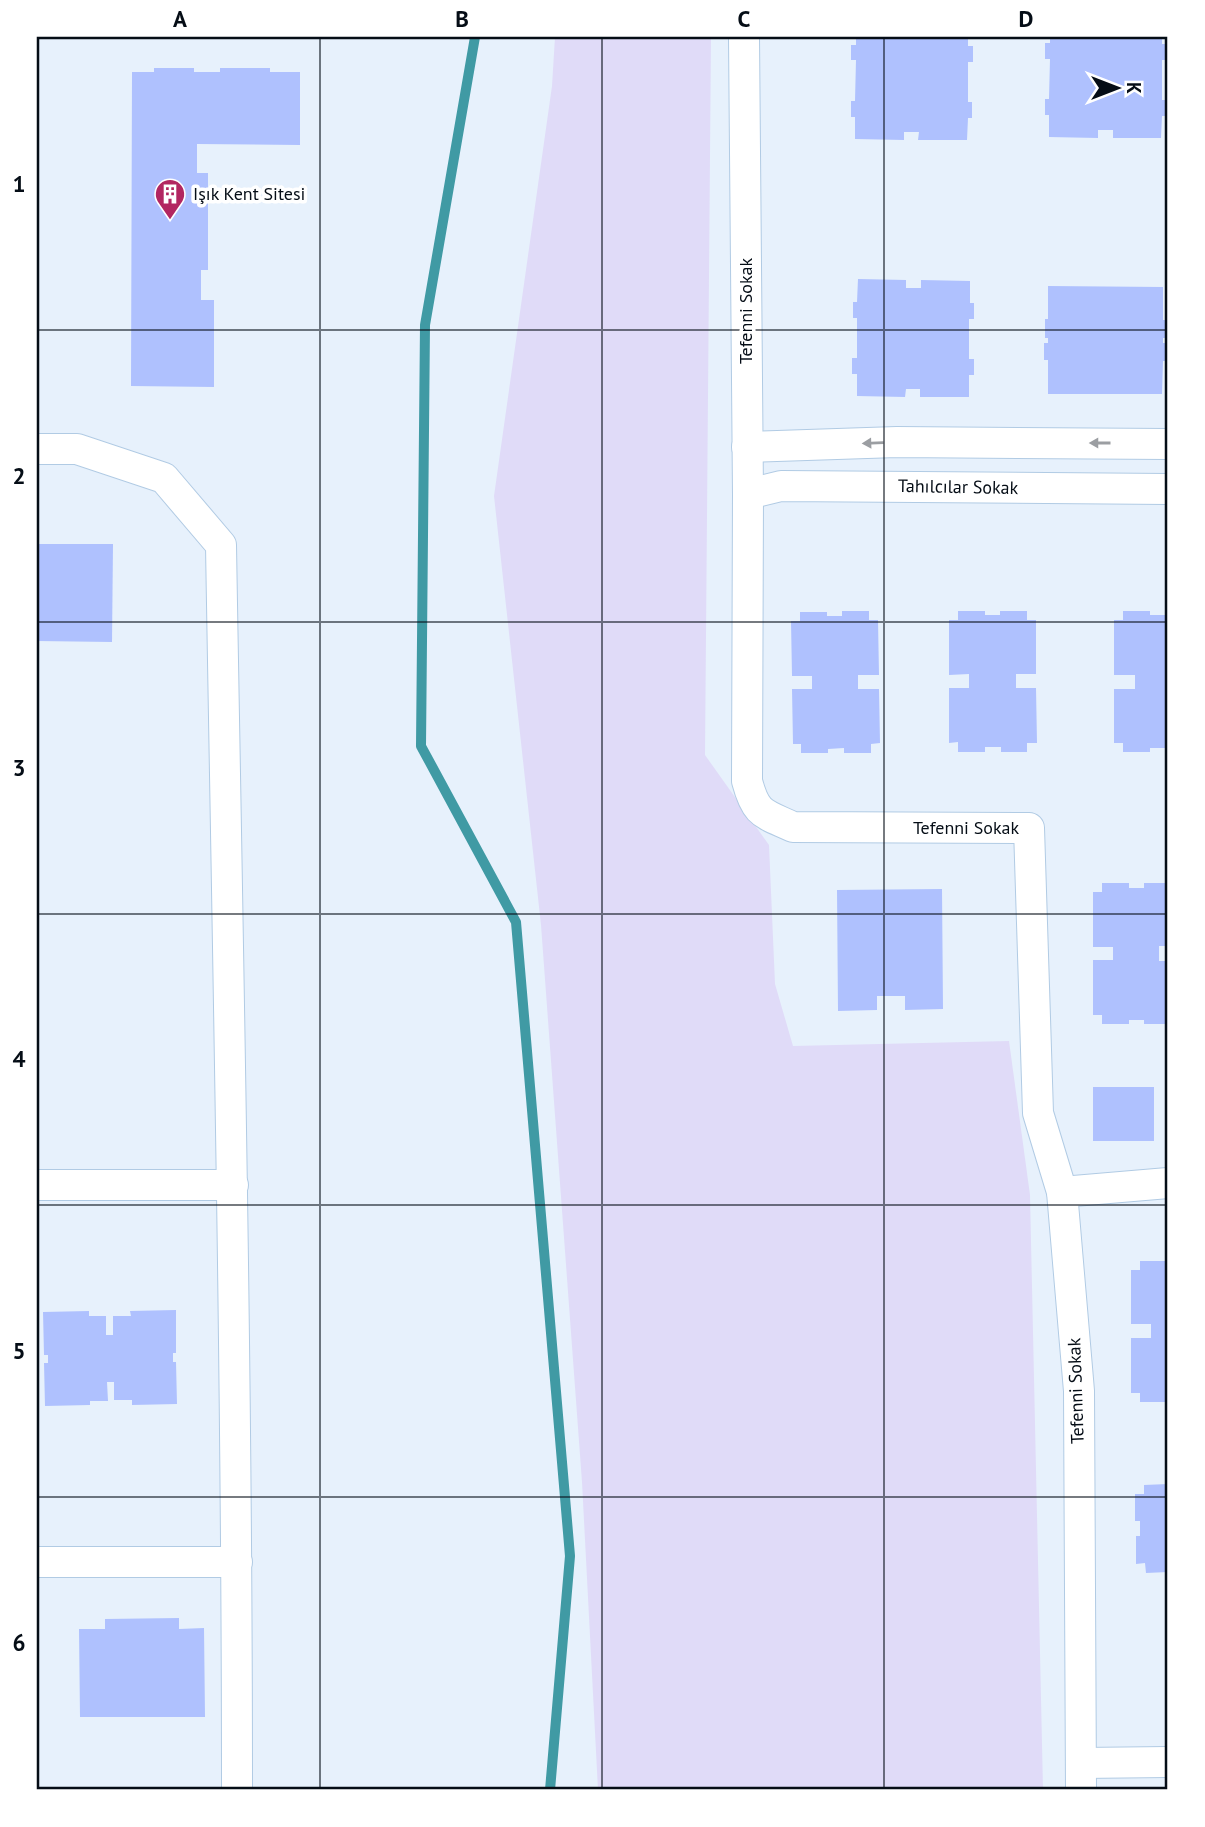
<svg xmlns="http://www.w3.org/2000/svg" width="1205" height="1827" font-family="'PT Sans',sans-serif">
	<rect width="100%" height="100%" fill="#e7f1fc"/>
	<!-- green -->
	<path fill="#e0dbf8" d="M555,37H711L705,755L769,845L775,984L793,1046L1009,1041L1030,1195L1043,1790H598L582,1482L541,925L494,496L552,86Z"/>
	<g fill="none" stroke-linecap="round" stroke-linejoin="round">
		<!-- stream -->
		<path stroke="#409aa4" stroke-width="10" d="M475,37L425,325L421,746L516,922L570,1556L550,1790"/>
	</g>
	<!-- building -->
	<g fill="#afc1fe">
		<path d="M856,37H968V46H973V62H968V102H972V118H968L967,140H918L919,132H904V140L855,139V117H851V101H855L856,60H851V45H856Z"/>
		<path d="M1050,37H1162V44H1166V60H1162V100H1166V116H1162L1161,138H1113V130H1098V138L1049,137V115H1045V99H1049L1050,59H1045V43H1050Z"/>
		<path d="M154,68H194V72H220V68H270V72H300V145L197,144V173H208V270H201V300H214V387L131,386L132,72H154Z"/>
		<path d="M858,279L906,280V288H921V280L970,281V303H974V319H969V359H974V375H969V397H920V389H906L905,397L857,396V374H852V358H857V318H853V302H857Z"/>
		<path d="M1048,286L1163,287V320H1166V338H1163V343H1166V361H1163L1162,394H1048V360H1044V343H1048V338H1045V319H1048Z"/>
		<path d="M37,544H113L112,642L37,641Z"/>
		<path d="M842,611H869V620H878L879,675H858V689H879L880,743L871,744V753H844V748L828,749V753H801V744H793L792,689H812V676H792L791,621H800V612H827V616H842Z"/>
		<path d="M958,611H985V615H1000V611H1027V620H1036V674H1016V688H1036L1037,743H1027V752H1001V747H985V752H958V742L949,743V688H969V674L949,675V620H958Z"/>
		<path d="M1123,611H1150V615H1165V611H1168V752H1165V748H1150V752H1123V743H1114V689H1135V675H1114V620H1123Z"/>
		<path d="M1102,883H1129V888H1144V883H1168V946H1159V961H1168V1024H1144V1020H1129V1024H1102V1015H1093V960H1113V947H1093V892H1102Z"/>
		<path d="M942,889L943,1009L905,1010V996H877V1010L838,1011L837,890Z"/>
		<rect x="1093" y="1087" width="61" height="54"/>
		<path d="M1140,1261H1167L1168,1265L1167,1402H1140V1393H1131V1338H1151V1324H1131V1270H1140Z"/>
		<path d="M176,1310V1353H173V1362H176L177,1404L132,1405V1400H114V1382H107L108,1401H90V1405L45,1406L44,1363H48V1355H44L43,1312L89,1311V1316H106V1335H113V1316H131L130,1311Z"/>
		<path d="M1168,1484V1572L1146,1573L1145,1563L1136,1564V1536H1140V1521H1135V1494H1144V1485Z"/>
		<path d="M179,1618V1629L204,1628L205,1717H80L79,1629H105V1619Z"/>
	</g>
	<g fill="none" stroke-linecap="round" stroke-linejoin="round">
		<!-- street casing -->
		<g stroke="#b1cbe4" stroke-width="32">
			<g id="street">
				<path d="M744,37L748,494L747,781C756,815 763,813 793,827L1029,828L1038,1113L1062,1192L1079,1391L1081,1790"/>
				<path d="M747,447L897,442L1168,444"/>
				<path d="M37,449H77L164,478L221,545C228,960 237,1375 237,1790"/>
				<path d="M748,494L781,486L1168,489"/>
				<path d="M37,1185H233"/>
				<path d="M1062,1192L1168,1183"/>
				<path d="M37,1562H237"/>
				<path d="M1081,1763L1168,1762"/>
			</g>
		</g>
		<!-- street -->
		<use href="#street" stroke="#fff" stroke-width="30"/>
	</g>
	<!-- one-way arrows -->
	<defs><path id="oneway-solid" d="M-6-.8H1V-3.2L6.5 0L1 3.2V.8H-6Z" transform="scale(1.75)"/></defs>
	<g fill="#9b9ea2">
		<use href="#oneway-solid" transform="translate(873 443) rotate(178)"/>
		<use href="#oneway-solid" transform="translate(1100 443) rotate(-180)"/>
	</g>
	<!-- grid -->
	<path fill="none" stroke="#050d16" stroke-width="2" stroke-opacity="0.55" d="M320,37V1790M602,37V1790M884,37V1790M37,330H1168M37,622H1168M37,914H1168M37,1205H1168M37,1497H1168"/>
	<!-- icons -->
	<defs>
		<g id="building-pin" transform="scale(1.575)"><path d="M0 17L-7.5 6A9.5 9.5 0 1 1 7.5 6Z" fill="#b22661" stroke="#fff"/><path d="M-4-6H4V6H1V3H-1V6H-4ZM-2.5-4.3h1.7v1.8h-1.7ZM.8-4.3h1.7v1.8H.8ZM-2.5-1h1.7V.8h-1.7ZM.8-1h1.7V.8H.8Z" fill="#fff"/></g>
	</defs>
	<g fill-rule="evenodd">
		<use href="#building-pin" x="170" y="194"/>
	</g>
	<g text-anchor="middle" stroke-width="7" stroke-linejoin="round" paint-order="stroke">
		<!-- poi labels -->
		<g font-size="18" fill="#050d16" stroke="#fff" text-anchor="start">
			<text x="193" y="200">Işık Kent Sitesi</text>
		</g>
		<!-- street labels -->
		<g font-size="18" fill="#050d16" stroke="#fff">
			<text transform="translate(746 311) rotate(-90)" y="6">Tefenni Sokak</text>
			<text transform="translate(958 487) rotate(1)" y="6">Tahılcılar Sokak</text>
			<text x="966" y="834">Tefenni Sokak</text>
			<text transform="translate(1076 1391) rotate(-92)" y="6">Tefenni Sokak</text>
		</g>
	</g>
	<!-- border -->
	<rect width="1205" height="1827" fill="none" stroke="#ffffff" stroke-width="77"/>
	<!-- north arrow -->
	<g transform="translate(1117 88) rotate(90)" stroke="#ffffff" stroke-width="5" paint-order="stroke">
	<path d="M0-5L12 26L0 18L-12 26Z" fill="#050d16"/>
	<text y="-10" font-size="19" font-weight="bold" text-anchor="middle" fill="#050d16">K</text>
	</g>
	<rect x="38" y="38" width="1128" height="1750" fill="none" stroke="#050d16" stroke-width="2.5"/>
	<g font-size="23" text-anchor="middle" font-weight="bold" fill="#050d16">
		<text x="180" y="27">A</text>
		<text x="462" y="27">B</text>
		<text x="744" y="27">C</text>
		<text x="1026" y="27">D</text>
		<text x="19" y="192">1</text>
		<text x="19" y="484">2</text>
		<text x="19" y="776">3</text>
		<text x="19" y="1067">4</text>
		<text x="19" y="1359">5</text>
		<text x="19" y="1651">6</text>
	</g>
</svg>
